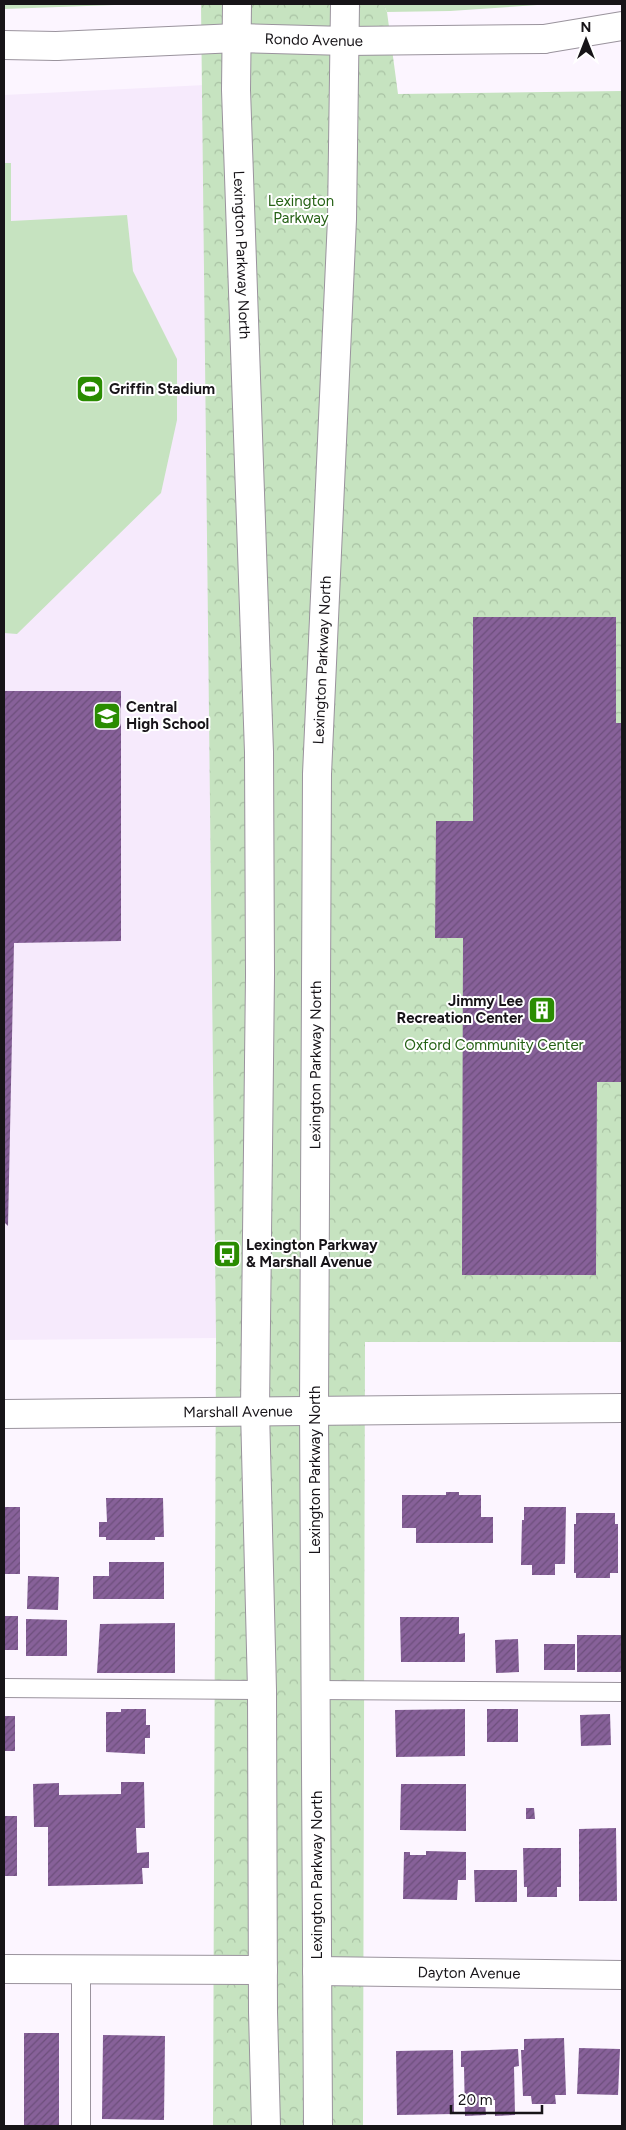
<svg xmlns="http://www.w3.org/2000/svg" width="626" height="2130" font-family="Figtree,sans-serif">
	<defs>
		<pattern id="park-crowns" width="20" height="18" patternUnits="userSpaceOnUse" patternTransform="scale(1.25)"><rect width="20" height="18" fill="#c6e3c0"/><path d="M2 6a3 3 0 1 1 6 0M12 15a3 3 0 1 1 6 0" fill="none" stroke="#a9c2a4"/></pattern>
		<pattern id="building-hatch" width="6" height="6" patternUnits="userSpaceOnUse" patternTransform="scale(1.25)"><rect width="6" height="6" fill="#876199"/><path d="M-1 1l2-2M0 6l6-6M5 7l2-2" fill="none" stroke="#6d4f7c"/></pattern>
	</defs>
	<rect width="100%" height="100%" fill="#fcf5ff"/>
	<!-- built -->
	<path fill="#f6eafc" d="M205,85L216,1338L4,1340V95Z"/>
	<!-- grass -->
	<g fill="#c6e3c0">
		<path d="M4,4H142L4,9Z"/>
		<path d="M383,4H552L450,11L387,12Z"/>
		<path d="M4,163H11V221L127,215L133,271L177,359V420L161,493L17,634L4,633Z"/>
	</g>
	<!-- park -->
	<path fill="url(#park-crowns)" d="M201,4H383L387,12L398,94L622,91V1342H365L363,2126H213L216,1338Z"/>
	<!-- building -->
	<g fill="url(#building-hatch)">
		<path d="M473,617H616V723H622V1082H597L596,1275H462L463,938H435L436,821H473Z"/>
		<path d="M4,691H121V941L14,943L8,1226L4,1222Z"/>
		<path d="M446,1492H459V1495H481V1517H493V1543H416V1528H402V1495H446Z"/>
		<path d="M106,1498H163L164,1537H155V1540H106V1537H99V1522H107Z"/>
		<rect x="4" y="1507" width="16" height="67"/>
		<path d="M524,1507H566L565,1564H555V1575H532V1565H521L522,1520H524Z"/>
		<path d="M576,1513H615V1524H618V1573H610V1578H576V1573H574V1524H576Z"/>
		<path d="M109,1562H164V1599H93V1576H109Z"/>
		<path d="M28,1576L59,1577L58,1610L27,1609Z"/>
		<rect x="4" y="1616" width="14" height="34"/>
		<path d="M400,1617H459V1634L465,1633V1662H401Z"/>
		<path d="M26,1619L67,1620V1656H26Z"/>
		<path d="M175,1623V1673H97L100,1624Z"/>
		<rect x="577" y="1635" width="44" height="37"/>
		<path d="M518,1639L519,1672L496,1673L495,1640Z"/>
		<rect x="544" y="1644" width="31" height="26"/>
		<path d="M121,1709H146V1725H150V1738H145V1754L106,1752V1712H121Z"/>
		<path d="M465,1709V1756L396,1757L395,1710Z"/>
		<rect x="487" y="1709" width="31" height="33"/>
		<path d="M610,1714L611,1745L581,1746L580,1715Z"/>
		<rect x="4" y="1716" width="11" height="35"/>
		<path d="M121,1782H144L145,1828H136L137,1853L149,1852V1868H142L143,1884L48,1886V1827H34L33,1784L59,1783V1795L121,1794Z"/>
		<path d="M401,1784H466V1831L400,1830Z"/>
		<path d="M526,1808H534L535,1819H526Z"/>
		<rect x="4" y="1816" width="13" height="60"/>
		<path d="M616,1828L617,1901H579V1829Z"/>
		<path d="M523,1848H561V1887H557V1897H527V1887H524Z"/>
		<path d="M426,1851L466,1852V1880H458L457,1900L403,1899L404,1852H410V1855H426Z"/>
		<path d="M474,1870H517V1902H475Z"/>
		<rect x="24" y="2033" width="35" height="93"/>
		<path d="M103,2035L165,2036L164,2120L102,2119Z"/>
		<path d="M564,2038L566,2095H555L556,2104H532L531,2096H523L521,2050H524V2039Z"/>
		<path d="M579,2048L620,2049L618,2095L577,2094Z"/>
		<path d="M518,2049L519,2066L514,2067L515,2115L495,2116V2100L485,2101L486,2115L465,2116L464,2067H461V2051Z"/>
		<path d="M453,2050L454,2114L397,2115L396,2051Z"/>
	</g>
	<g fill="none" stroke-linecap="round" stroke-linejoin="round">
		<!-- service casing -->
		<g stroke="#9a939d" stroke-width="20">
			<g id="service">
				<path d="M4,1688L262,1690"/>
				<path d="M316,1690L622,1692"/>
				<path d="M81,2126V1969"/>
			</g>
		</g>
		<!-- minor casing -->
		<g stroke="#9a939d" stroke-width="30">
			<g id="minor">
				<path d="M4,1969L263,1970"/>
				<path id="s1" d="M317,1971L622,1975"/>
			</g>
		</g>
		<!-- tertiary casing -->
		<g stroke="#9a939d" stroke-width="30">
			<g id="tertiary">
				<path id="s2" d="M4,1414L622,1408"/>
			</g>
		</g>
		<!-- secondary casing -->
		<g stroke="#9a939d" stroke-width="30">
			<g id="secondary">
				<path id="s3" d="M237,4L236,90L259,752L260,975L255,1410L262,1690L263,2012L266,2126"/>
				<path id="s4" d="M56,46L237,38L346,41L544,39"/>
				<path id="s5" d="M318,2126L314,1409L317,774L342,219L345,4"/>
			</g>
		</g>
		<!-- motorway casing -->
		<g stroke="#9a939d" stroke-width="30">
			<g id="motorway">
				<path d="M544,39L622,26"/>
				<path d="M4,45L56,46"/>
			</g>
		</g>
		<!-- service -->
		<use href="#service" stroke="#fff" stroke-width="18"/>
		<!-- minor -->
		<use href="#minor" stroke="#fff" stroke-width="28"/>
		<!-- tertiary -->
		<use href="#tertiary" stroke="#fff" stroke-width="28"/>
		<!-- secondary -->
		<use href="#secondary" stroke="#fff" stroke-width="28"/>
		<!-- motorway -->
		<use href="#motorway" stroke="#fff" stroke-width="28"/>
	</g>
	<!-- icons -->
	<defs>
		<g id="stadium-square" transform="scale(1.4375)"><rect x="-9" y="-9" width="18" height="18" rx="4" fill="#2a8c01" stroke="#fff"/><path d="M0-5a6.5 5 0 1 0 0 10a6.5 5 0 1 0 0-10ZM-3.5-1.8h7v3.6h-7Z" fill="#fff"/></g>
		<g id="school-square" transform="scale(1.4375)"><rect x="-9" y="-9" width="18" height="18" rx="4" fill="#2a8c01" stroke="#fff"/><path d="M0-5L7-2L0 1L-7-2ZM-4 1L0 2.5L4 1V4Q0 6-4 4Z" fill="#fff"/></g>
		<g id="building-square" transform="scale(1.4375)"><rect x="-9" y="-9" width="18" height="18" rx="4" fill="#2a8c01" stroke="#fff"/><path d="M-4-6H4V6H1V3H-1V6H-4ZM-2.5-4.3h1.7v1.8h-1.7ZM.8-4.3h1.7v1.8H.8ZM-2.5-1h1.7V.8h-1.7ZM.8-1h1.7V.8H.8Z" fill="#fff"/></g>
		<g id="bus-square" transform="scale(1.4375)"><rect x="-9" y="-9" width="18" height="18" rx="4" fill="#2a8c01" stroke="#fff"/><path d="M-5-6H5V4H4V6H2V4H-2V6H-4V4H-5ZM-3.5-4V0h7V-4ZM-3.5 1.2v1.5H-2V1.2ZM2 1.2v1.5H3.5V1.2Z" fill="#fff"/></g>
	</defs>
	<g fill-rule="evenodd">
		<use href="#stadium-square" x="90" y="389"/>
		<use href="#school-square" x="107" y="716"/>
		<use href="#building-square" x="542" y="1010"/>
		<use href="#bus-square" x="227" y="1254"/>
	</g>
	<g text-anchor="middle" stroke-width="4" stroke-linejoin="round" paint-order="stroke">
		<!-- street labels -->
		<g font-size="15" fill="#171418" stroke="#fff">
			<text dy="5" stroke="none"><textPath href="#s4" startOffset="258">Rondo Avenue</textPath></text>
			<text dy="5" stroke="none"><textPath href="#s3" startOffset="251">Lexington Parkway North</textPath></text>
			<text dy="5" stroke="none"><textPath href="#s5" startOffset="1466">Lexington Parkway North</textPath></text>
			<text dy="5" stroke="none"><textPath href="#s5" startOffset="1061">Lexington Parkway North</textPath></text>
			<text dy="5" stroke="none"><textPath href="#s2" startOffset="234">Marshall Avenue</textPath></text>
			<text transform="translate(315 1470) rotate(-90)" y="5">Lexington Parkway North</text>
			<text transform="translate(317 1875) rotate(-90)" y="5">Lexington Parkway North</text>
			<text dy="5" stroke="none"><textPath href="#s1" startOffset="152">Dayton Avenue</textPath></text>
		</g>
		<!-- park labels -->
		<g font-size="15" fill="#256115" stroke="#fff">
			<text x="301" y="206">Lexington<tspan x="301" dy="17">Parkway</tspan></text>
			<text x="494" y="1050">Oxford Community Center</text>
		</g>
		<!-- poi labels -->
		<g font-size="15" font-weight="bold" fill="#171418" stroke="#fff" text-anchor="start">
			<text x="109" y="394">Griffin Stadium</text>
			<text x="126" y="712">Central<tspan x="126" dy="17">High School</tspan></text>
			<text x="523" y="1006" text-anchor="end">Jimmy Lee<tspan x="523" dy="17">Recreation Center</tspan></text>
			<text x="246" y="1250">Lexington Parkway<tspan x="246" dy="17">&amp; Marshall Avenue</tspan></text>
		</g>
	</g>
	<!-- border -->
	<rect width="626" height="2130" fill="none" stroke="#171418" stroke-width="10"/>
	<!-- north arrow -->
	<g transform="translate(586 40)" stroke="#ffffff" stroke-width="4" paint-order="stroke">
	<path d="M0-4L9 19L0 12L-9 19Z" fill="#171418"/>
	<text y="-8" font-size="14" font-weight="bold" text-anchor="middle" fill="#171418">N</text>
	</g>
	<!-- scale -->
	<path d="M451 2105v8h91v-8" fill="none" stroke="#171418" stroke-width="2.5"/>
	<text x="458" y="2105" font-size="15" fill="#171418" stroke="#ffffff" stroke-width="4" paint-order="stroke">20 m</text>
</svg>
